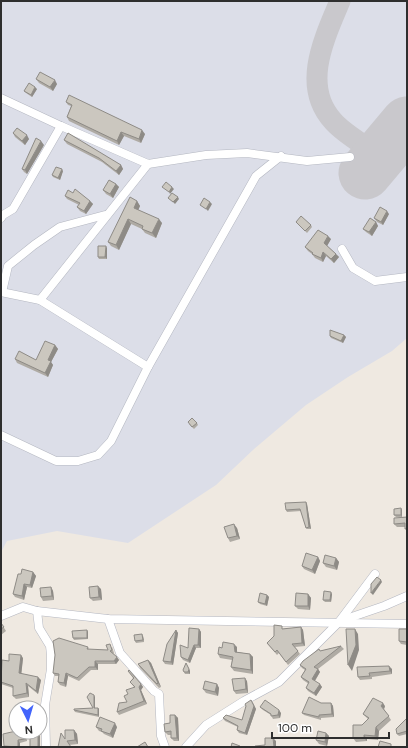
<svg xmlns="http://www.w3.org/2000/svg" width="408" height="748" font-family="'DM Sans',sans-serif">
	<rect width="100%" height="100%" fill="#efe9e1"/>
	<!-- airport -->
	<path fill="#dcdee8" d="M1,1H407V338L392,351L348,377L306,405L254,449L216,485L128,543L57,531L7,541L1,552Z"/>
	<g fill="none" stroke-linecap="round" stroke-linejoin="round">
		<!-- taxiway -->
		<path stroke="#c9c8cc" stroke-width="21" d="M340,1C324,39 301,86 333,121C344,134 365,145 379,156"/>
		<!-- runway -->
		<path stroke="#c9c8cc" stroke-width="53" d="M365,173L407,123"/>
		<!-- minor casing -->
		<g stroke="#b4b7c1" stroke-width="9">
			<g id="minor">
				<path d="M1,98L61,126"/>
				<path d="M1,218L3,215L13,209L61,126L148,164L206,155L247,153L307,161L350,157"/>
				<path d="M342,249L353,268L375,281L407,277"/>
				<path d="M1,292L40,300L148,367"/>
				<path d="M2,292L8,266L34,245L60,227L105,215"/>
				<path d="M40,300L148,164"/>
				<path d="M1,435L56,461H78L98,455L111,441L148,367L256,176L281,156"/>
				<path d="M37,611L39,628L50,646L51,655V669L45,705L46,747"/>
				<path d="M1,616L23,607L37,611L108,619L407,624"/>
				<path d="M108,619L120,653L154,691L159,694L161,736L165,747"/>
				<path d="M343,620L384,606L407,596"/>
				<path d="M186,747L206,725L244,701L279,682L339,622L375,574"/>
			</g>
		</g>
		<!-- minor -->
		<use href="#minor" stroke="#fff" stroke-width="8"/>
	</g>
	<!-- wall -->
	<g fill="#afaba4">
		<path d="M36,79L57,84L53,91L39,83Z"/>
		<path d="M37,89L32,97L26,93L24,91Z"/>
		<path d="M66,102L145,134L141,143L124,136L119,145L69,121L67,117L71,106L68,105Z"/>
		<path d="M13,133L29,139L25,145L15,137Z"/>
		<path d="M64,140L121,165L123,169L119,175L102,162L67,144Z"/>
		<path d="M44,145L27,174L24,172L22,169Z"/>
		<path d="M63,171L60,180L53,177L52,175Z"/>
		<path d="M116,184L119,187L113,198L106,194L103,190Z"/>
		<path d="M65,196L90,201L93,204L86,214L80,211L77,207L79,205L67,199Z"/>
		<path d="M137,201L140,206L138,210L162,223L156,238L145,233L142,229L131,224L119,250L111,246L108,242Z"/>
		<path d="M389,214L383,225L377,222L374,218Z"/>
		<path d="M296,222L311,225L312,227L307,233Z"/>
		<path d="M376,222L378,226L372,236L366,232L363,229Z"/>
		<path d="M331,239L327,246L339,257L334,263L326,256L323,262L315,258L312,254L308,251L305,247Z"/>
		<path d="M107,248V259H99L98,257Z"/>
		<path d="M344,335L346,337L343,343L331,338L330,336Z"/>
		<path d="M55,345L58,349L51,362L53,365L48,377L17,363L15,359L36,360Z"/>
		<path d="M197,423L198,425L194,429L189,424Z"/>
		<path d="M306,502L307,504L311,529H307L306,528L301,511L287,512L286,510Z"/>
		<path d="M401,508L402,510V517H407V531L405,529V527H397L394,524L402,517H396L394,515Z"/>
		<path d="M237,528L240,539L230,542L228,538Z"/>
		<path d="M318,557L320,561L315,574L304,569L302,566Z"/>
		<path d="M336,558L339,562L337,570L326,567L323,563Z"/>
		<path d="M33,572L36,576L32,588L27,587L24,600L15,597L13,594L21,574Z"/>
		<path d="M51,587L53,591L54,600L43,601L41,597Z"/>
		<path d="M101,589L102,600L93,601L90,598Z"/>
		<path d="M308,594L311,598L310,610L298,609L295,606Z"/>
		<path d="M332,594L331,602H325L323,600Z"/>
		<path d="M267,595L269,597L267,606L260,604L258,602Z"/>
		<path d="M1,623L6,631L1,635Z"/>
		<path d="M301,627L303,630L305,646L295,647L300,654L288,665L279,653L277,655L267,643L274,636L284,629Z"/>
		<path d="M199,629L201,632V648H196L190,663L183,660L181,657L188,648Z"/>
		<path d="M407,629V645L401,644L399,641Z"/>
		<path d="M87,630L88,632V639L74,640L73,638Z"/>
		<path d="M176,630L178,633L173,665L165,664L163,661Z"/>
		<path d="M143,636L144,642L136,643L135,641Z"/>
		<path d="M341,646L344,649L318,669L320,672L315,681L322,687L316,696L308,691L306,688L309,684L303,680L301,677L305,670L302,668L300,665L320,651Z"/>
		<path d="M88,647L89,650H108L112,647L114,653L113,654L119,660L116,664H98V670H91L79,681L68,676L66,687L60,685L58,682L59,676H55L53,673Z"/>
		<path d="M237,647V652L250,654L253,657V674L234,671L231,667L232,660L220,658L218,654L222,648Z"/>
		<path d="M23,658L21,674L41,680L38,694L28,686L29,697L16,699L13,696V688L1,684V665L9,661Z"/>
		<path d="M148,660L151,663L161,687L159,688L140,668L138,664Z"/>
		<path d="M186,663L190,671V674H185L184,672Z"/>
		<path d="M357,667L392,669V674L372,677V679L360,680L358,677Z"/>
		<path d="M128,671L141,684L143,687L141,690L147,704L119,715L117,712L127,702L134,687L130,682L133,678Z"/>
		<path d="M247,681L248,693L236,694L234,691Z"/>
		<path d="M217,684L219,688L218,696L206,693L203,689Z"/>
		<path d="M95,697V708H98L99,709V717L75,712L74,710L93,708Z"/>
		<path d="M253,703L256,709L247,735L239,733L237,730L238,727L225,721L223,718L242,720Z"/>
		<path d="M321,703H331L333,706L334,717L321,718V720L304,715L302,713Z"/>
		<path d="M385,706L384,709L391,720L379,731L378,740L367,739V741L356,742L353,738L362,725L368,719L363,714Z"/>
		<path d="M260,707L281,713L280,718L273,719L271,715L263,710Z"/>
		<path d="M175,715L178,718L179,741H174L171,738V735H168L165,732Z"/>
		<path d="M407,718V734L399,736L397,734Z"/>
		<path d="M96,727H117L113,738L104,734L102,732L99,731Z"/>
		<path d="M74,730L77,734L78,744L69,745L65,739Z"/>
		<path d="M24,733L27,741L20,743V747L4,746Z"/>
		<path d="M326,733L329,736L327,746L319,744L316,740Z"/>
	</g>
	<!-- shaded-wall -->
	<g fill="#8e8b86">
		<path d="M55,80L57,84L53,91L50,87Z"/>
		<path d="M35,87L37,89L32,97L31,95Z"/>
		<path d="M142,130L145,134L141,143L139,139Z"/>
		<path d="M121,132L124,136L119,145L117,141Z"/>
		<path d="M27,135L29,139L25,145L22,141Z"/>
		<path d="M41,141L44,145L27,174L25,170Z"/>
		<path d="M121,165L123,169L119,175L116,171Z"/>
		<path d="M62,169L63,171L60,180L58,178Z"/>
		<path d="M116,184L119,187L113,198L110,194Z"/>
		<path d="M172,187L174,189L170,194L169,192Z"/>
		<path d="M178,197L179,199L175,204L173,202Z"/>
		<path d="M90,201L93,204L86,214L84,211Z"/>
		<path d="M137,201L140,206L137,213L134,208Z"/>
		<path d="M210,202L212,204L208,211L206,209Z"/>
		<path d="M387,211L389,214L383,225L381,222Z"/>
		<path d="M128,219L131,224L119,250L116,245Z"/>
		<path d="M159,219L162,223L156,238L152,233Z"/>
		<path d="M376,222L378,226L372,236L369,232Z"/>
		<path d="M328,236L331,239L327,246L324,243Z"/>
		<path d="M106,246L107,248V259L105,257Z"/>
		<path d="M323,252L326,256L323,262L321,258Z"/>
		<path d="M336,254L339,257L334,263L331,259Z"/>
		<path d="M344,335L346,337L343,343L341,341Z"/>
		<path d="M55,345L58,349L51,362L53,365L48,377L45,373L48,360Z"/>
		<path d="M306,502L307,504L311,529L309,527Z"/>
		<path d="M401,508L402,510V517L401,515Z"/>
		<path d="M234,524L237,528L240,539L237,536Z"/>
		<path d="M318,557L320,561L315,574L312,570Z"/>
		<path d="M336,558L339,562L337,570L334,566Z"/>
		<path d="M33,572L36,576L32,588L30,585Z"/>
		<path d="M381,580L382,582L373,595L371,593Z"/>
		<path d="M24,584L27,587L24,600L22,596Z"/>
		<path d="M98,586L101,589L102,600L99,597Z"/>
		<path d="M51,587L53,591L54,600L52,596Z"/>
		<path d="M331,592L332,594L331,602L330,600Z"/>
		<path d="M308,594L311,598L310,610L308,606Z"/>
		<path d="M267,595L269,597L267,606L265,604Z"/>
		<path d="M301,627L303,630L305,646L302,643Z"/>
		<path d="M199,629L201,632V648L198,645Z"/>
		<path d="M355,629L358,634L359,650L352,671L348,665Z"/>
		<path d="M87,630L88,632V639L87,638Z"/>
		<path d="M176,630L178,633L173,665L171,662Z"/>
		<path d="M142,634L143,636L144,642L143,640Z"/>
		<path d="M234,644L237,647V655L235,652Z"/>
		<path d="M194,645L196,648L190,663L188,660Z"/>
		<path d="M250,654L253,657V674L251,670Z"/>
		<path d="M21,655L23,658L21,677L19,673Z"/>
		<path d="M117,657L119,660L116,664L114,661Z"/>
		<path d="M148,660L151,663L161,687L158,683Z"/>
		<path d="M95,661L98,664V670L95,667Z"/>
		<path d="M389,666L392,669V674L390,671Z"/>
		<path d="M189,669L190,671V674L188,672Z"/>
		<path d="M318,669L320,672L314,682L312,679Z"/>
		<path d="M66,673L68,676L66,687L64,683Z"/>
		<path d="M38,677L41,680L38,694L36,691Z"/>
		<path d="M245,678L247,681L248,693L246,689Z"/>
		<path d="M26,683L28,686L29,697L27,693Z"/>
		<path d="M141,684L143,687L141,690L147,704L144,701L139,687Z"/>
		<path d="M217,684L219,688L218,696L215,692Z"/>
		<path d="M320,684L322,687L316,696L314,693Z"/>
		<path d="M94,695L95,697V710L94,708Z"/>
		<path d="M251,700L256,709L247,735L245,733Z"/>
		<path d="M331,703L333,706L334,717L332,714Z"/>
		<path d="M383,703L385,706L384,709L381,706Z"/>
		<path d="M98,708L99,709V717L98,715Z"/>
		<path d="M279,710L281,713L280,718L278,715Z"/>
		<path d="M175,715L178,718L179,741L177,738Z"/>
		<path d="M115,723L117,727L113,738L110,734Z"/>
		<path d="M376,727L379,731L378,740L375,736Z"/>
		<path d="M74,730L77,734L78,744L75,740Z"/>
		<path d="M23,732L24,733L27,741L25,739Z"/>
		<path d="M38,732H39L40,733V747H38Z"/>
		<path d="M326,733L329,736L327,746L325,742Z"/>
		<path d="M364,735L367,739V741L364,738Z"/>
		<path d="M273,738L276,741V747H274Z"/>
		<path d="M18,740L20,743V747H18Z"/>
	</g>
	<!-- building -->
	<g fill="#cbc7bf" stroke="#8e8b86">
		<path d="M40,72L55,80L50,87L36,79Z"/>
		<path d="M29,83L35,87L31,95L24,91Z"/>
		<path d="M69,95L142,130L139,139L121,132L117,141L67,117L72,105L66,102Z"/>
		<path d="M17,128L27,135L22,141L13,133Z"/>
		<path d="M68,133L121,165L116,171L99,158L64,140Z"/>
		<path d="M36,138L41,141L25,170L22,169Z"/>
		<path d="M56,167L62,169L58,178L52,175Z"/>
		<path d="M109,180L116,184L110,194L103,190Z"/>
		<path d="M166,182L172,187L169,192L162,187Z"/>
		<path d="M75,189L90,201L84,211L77,207L80,203L65,196L68,190L73,193Z"/>
		<path d="M172,193L178,197L173,202L168,198Z"/>
		<path d="M130,197L137,201L134,208L159,219L152,233L142,229L143,226L128,219L116,245L108,242Z"/>
		<path d="M204,198L210,202L206,209L200,205Z"/>
		<path d="M380,207L387,211L381,222L374,218Z"/>
		<path d="M301,216L311,225L305,231L296,222Z"/>
		<path d="M370,218L376,222L369,232L363,229Z"/>
		<path d="M318,230L328,236L324,243L336,254L331,259L323,252L321,258L312,254L313,253L305,247Z"/>
		<path d="M98,246H106L105,257H98Z"/>
		<path d="M330,330L344,335L341,341L330,336Z"/>
		<path d="M45,341L55,345L48,360L51,361L45,373L15,359L19,351L36,360Z"/>
		<path d="M192,418L197,423L192,427L188,422Z"/>
		<path d="M306,502L309,527L306,528L300,509L286,510L285,503Z"/>
		<path d="M401,508V515H394V509Z"/>
		<path d="M407,517V528L405,529V523L394,524V518Z"/>
		<path d="M234,524L237,536L228,538L224,527Z"/>
		<path d="M306,553L318,557L312,570L302,566Z"/>
		<path d="M325,555L336,558L334,566L323,563Z"/>
		<path d="M22,569L33,572L30,585L24,584L22,596L13,594L18,574H21Z"/>
		<path d="M377,577L381,580L371,593V584Z"/>
		<path d="M98,586L99,597L90,598L89,587Z"/>
		<path d="M51,587L52,596L41,597L40,588Z"/>
		<path d="M324,591L331,592L330,600H323Z"/>
		<path d="M260,593L267,595L265,604L258,602Z"/>
		<path d="M296,593L308,594V606H295Z"/>
		<path d="M1,623L4,627L1,629Z"/>
		<path d="M274,625L282,626V629L301,627L302,643L292,644L298,651L286,662L277,650L275,652L267,643L274,636Z"/>
		<path d="M189,628L199,629L198,645H194L188,660L181,657L180,645L188,648Z"/>
		<path d="M346,629H355L356,645L348,665Z"/>
		<path d="M399,629H407V642L399,641Z"/>
		<path d="M87,630V638H73L72,631Z"/>
		<path d="M176,630L171,662L163,661L167,644Z"/>
		<path d="M142,634L143,640L135,641L134,635Z"/>
		<path d="M59,638L88,647L87,649L108,650L106,645L110,644L112,650L110,651L117,657L114,661H95V667H89L77,678L66,673L64,683L58,682L59,674L53,673L55,655L53,641Z"/>
		<path d="M223,642L234,644L235,652L250,654L251,670L231,667L233,657L218,654L219,647L222,648Z"/>
		<path d="M341,646L314,667L318,669L312,679L320,684L314,693L306,688L309,682L301,677L306,669L300,665L303,661L319,649L320,651Z"/>
		<path d="M9,654L21,655L19,673L38,677L36,691L26,683L27,693L13,696V686L1,682L2,660L9,661Z"/>
		<path d="M148,660L158,683L157,684L138,664Z"/>
		<path d="M186,663L189,669L188,672H184L183,670Z"/>
		<path d="M389,666L390,671L369,673L370,676L358,677L357,667Z"/>
		<path d="M129,670L141,684L139,687L144,701L117,712L119,703L127,702L124,696L128,694L126,690L135,687L130,682L134,678L128,671Z"/>
		<path d="M245,678L246,689L234,691L232,679Z"/>
		<path d="M205,681L217,684L215,692L203,689Z"/>
		<path d="M90,693L94,695V708H98V715L74,710V709L93,708L87,697Z"/>
		<path d="M309,697L321,703H331L332,714L319,715V717L302,713Z"/>
		<path d="M373,698L383,703L381,706L389,716L376,727L375,736L364,735V738H353V725H362L369,718L363,714Z"/>
		<path d="M251,700L254,706L245,733L237,730L238,726L223,718L226,715L242,720L246,706L245,704Z"/>
		<path d="M265,700L279,710L278,715L271,716V714L260,707Z"/>
		<path d="M170,715H175L177,738H171V731L165,732L164,724L170,723Z"/>
		<path d="M100,717L115,723L110,734L101,731L102,729L96,727Z"/>
		<path d="M407,718V731L397,734L396,729Z"/>
		<path d="M65,730H74L75,740L67,741L71,747H58L61,733L65,739Z"/>
		<path d="M16,731V732H23L25,739L18,740V747L4,746L3,734Z"/>
		<path d="M318,731L326,733L325,742L316,740Z"/>
		<path d="M35,732H38V747H30V735H34Z"/>
		<path d="M265,738H273L274,747H255V746L265,745Z"/>
		<path d="M380,741L391,744V747H378Z"/>
		<path d="M145,742L148,747H137Z"/>
		<path d="M232,743L240,746V747H231Z"/>
	</g>
	<!-- border -->
	<rect width="408" height="748" fill="none" stroke="#2e2e2e" stroke-width="4"/>
	<!-- north arrow -->
	<g transform="translate(28 720) rotate(175)"><circle r="19" fill="#ffffff" stroke="#ababab"/>
	<path d="M0-3L7 15L0 10L-7 15Z" fill="#4264fb"/>
	<text y="-6" font-size="11" font-weight="bold" text-anchor="middle" fill="#2e2e2e">N</text>
	</g>
	<!-- scale -->
	<path d="M272 732v6h117v-6" fill="none" stroke="#2e2e2e" stroke-width="2"/>
	<text x="278" y="732" font-size="12" fill="#2e2e2e" stroke="#ffffff" stroke-width="3" paint-order="stroke">100 m</text>
</svg>
